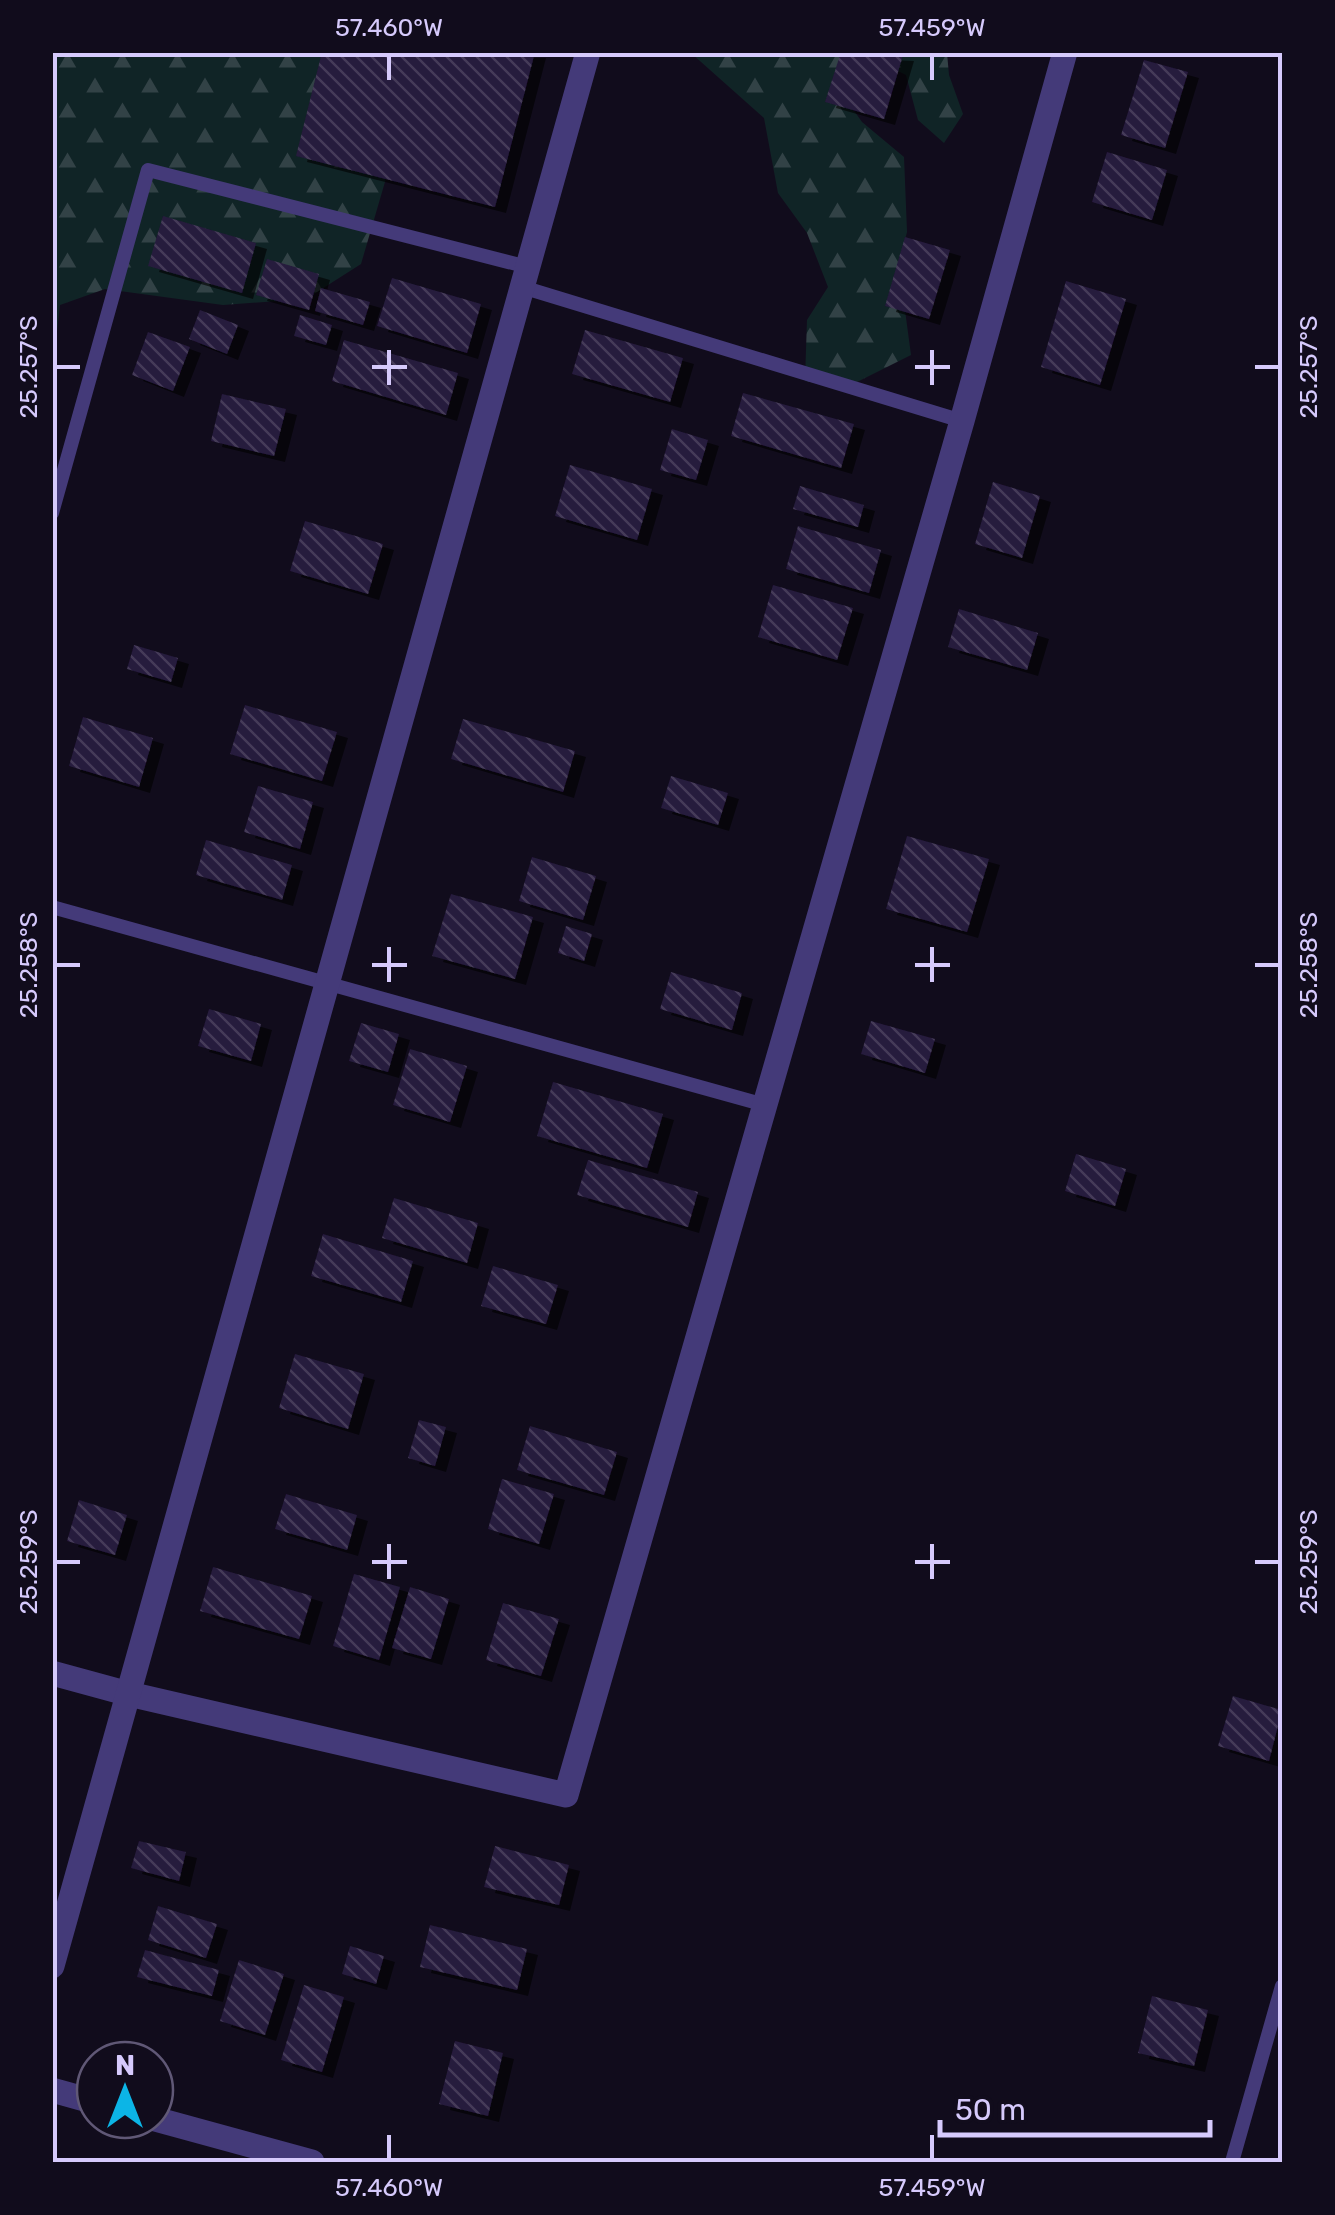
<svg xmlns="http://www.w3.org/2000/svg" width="1335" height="2215" font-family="Rubik,sans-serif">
	<defs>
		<pattern id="forest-firs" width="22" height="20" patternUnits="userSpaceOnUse" patternTransform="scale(2.5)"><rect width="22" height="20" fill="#102426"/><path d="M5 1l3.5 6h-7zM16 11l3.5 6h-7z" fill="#324246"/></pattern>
		<pattern id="building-back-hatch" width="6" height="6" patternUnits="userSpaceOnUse" patternTransform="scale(2.5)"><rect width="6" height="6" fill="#251a3c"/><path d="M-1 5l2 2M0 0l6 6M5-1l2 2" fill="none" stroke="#443a59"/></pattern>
		<filter id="shadow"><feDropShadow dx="11" dy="6" stdDeviation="0" flood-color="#0009"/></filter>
	</defs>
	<rect width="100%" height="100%" fill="#110c1c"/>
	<!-- forest -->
	<g fill="url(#forest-firs)">
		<path d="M53,53H343L387,175L361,264L306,299L223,305L105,289L60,305L53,367Z"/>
		<path d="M691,53H947L949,75L963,114L944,143L918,120L906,75L876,60L833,81L862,122L904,157L907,232L896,274L904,303L911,355L845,388L805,381L807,320L828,287L807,233L778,193L764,118Z"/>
	</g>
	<!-- building -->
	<g fill="url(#building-back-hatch)" filter="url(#shadow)">
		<path d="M322,52H535L495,207L296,156Z"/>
		<path d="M841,52L903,55L884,119L825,102Z"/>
		<path d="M1144,60L1188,72L1165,148L1121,135Z"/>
		<path d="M1107,152L1167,170L1152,220L1092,202Z"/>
		<path d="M163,216L256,243L242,293L148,266Z"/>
		<path d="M905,237L950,250L929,319L885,306Z"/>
		<path d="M267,259L319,274L309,310L256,295Z"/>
		<path d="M392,278L481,304L467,353L377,326Z"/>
		<path d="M1066,281L1126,299L1100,385L1041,367Z"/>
		<path d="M321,288L370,302L363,325L315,311Z"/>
		<path d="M200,310L238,325L227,354L189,339Z"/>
		<path d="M300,315L332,325L326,345L294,336Z"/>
		<path d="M585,330L683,358L670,402L572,374Z"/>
		<path d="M148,332L190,347L173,391L132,375Z"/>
		<path d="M344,340L458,373L446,415L332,381Z"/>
		<path d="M743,393L854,424L841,468L731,436Z"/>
		<path d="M222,394L286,409L274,456L211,441Z"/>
		<path d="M672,429L708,440L696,480L660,470Z"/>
		<path d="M570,465L652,489L637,540L555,516Z"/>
		<path d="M993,482L1040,496L1022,558L975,544Z"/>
		<path d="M800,486L864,505L858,527L793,509Z"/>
		<path d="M305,521L383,544L368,594L290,571Z"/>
		<path d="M798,526L881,550L869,593L786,569Z"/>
		<path d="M773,585L853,608L837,660L758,637Z"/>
		<path d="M959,609L1038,633L1027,670L948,647Z"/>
		<path d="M134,645L178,658L171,682L127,669Z"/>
		<path d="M245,705L337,732L322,781L230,754Z"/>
		<path d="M83,717L153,738L139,787L69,766Z"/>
		<path d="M463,719L575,751L563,792L451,759Z"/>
		<path d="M671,776L728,793L718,825L661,808Z"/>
		<path d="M258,786L313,802L300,849L244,832Z"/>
		<path d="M907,836L989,859L967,932L886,909Z"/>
		<path d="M206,840L292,865L282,900L196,875Z"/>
		<path d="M532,857L596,876L583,920L519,901Z"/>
		<path d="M451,894L533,917L515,979L432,956Z"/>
		<path d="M566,926L592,934L584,961L558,953Z"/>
		<path d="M671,972L742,993L732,1030L660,1009Z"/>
		<path d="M209,1009L261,1024L251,1061L198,1046Z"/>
		<path d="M871,1021L935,1039L925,1073L861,1054Z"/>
		<path d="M361,1023L399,1034L388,1072L349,1061Z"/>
		<path d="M410,1049L467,1066L450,1122L393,1105Z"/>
		<path d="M553,1082L663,1114L647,1168L537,1136Z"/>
		<path d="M1076,1154L1126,1169L1115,1206L1065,1191Z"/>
		<path d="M588,1160L698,1192L688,1227L577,1195Z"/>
		<path d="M394,1198L478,1223L467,1263L382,1238Z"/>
		<path d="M323,1234L413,1261L401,1302L311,1276Z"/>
		<path d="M493,1266L558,1285L546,1324L481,1306Z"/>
		<path d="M295,1354L364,1374L348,1429L279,1408Z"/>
		<path d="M419,1420L446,1427L435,1466L408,1458Z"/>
		<path d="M530,1426L617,1452L604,1495L517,1470Z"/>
		<path d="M502,1479L554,1494L539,1544L488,1529Z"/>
		<path d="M286,1494L357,1515L347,1550L275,1529Z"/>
		<path d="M79,1500L127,1515L115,1555L67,1541Z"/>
		<path d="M213,1567L312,1596L299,1639L200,1611Z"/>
		<path d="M354,1574L400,1587L379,1660L333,1646Z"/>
		<path d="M410,1587L449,1599L431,1659L392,1648Z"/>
		<path d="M503,1603L559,1619L541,1676L486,1660Z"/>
		<path d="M1233,1696L1282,1710L1269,1761L1218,1746Z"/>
		<path d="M139,1841L186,1852L179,1881L131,1868Z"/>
		<path d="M495,1846L569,1865L559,1905L484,1887Z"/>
		<path d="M158,1906L217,1924L206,1958L148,1940Z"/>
		<path d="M430,1925L527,1949L517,1990L420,1967Z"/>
		<path d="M350,1946L384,1956L376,1984L342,1974Z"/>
		<path d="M145,1950L219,1970L212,1996L137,1977Z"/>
		<path d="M239,1960L284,1974L265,2035L220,2021Z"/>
		<path d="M304,1985L344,1997L322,2072L281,2060Z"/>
		<path d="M1152,1996L1208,2010L1194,2066L1138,2053Z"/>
		<path d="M455,2041L503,2053L488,2116L439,2104Z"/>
	</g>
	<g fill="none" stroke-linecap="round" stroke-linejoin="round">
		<!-- lane -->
		<g stroke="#443a79" stroke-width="14">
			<path d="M522,287L962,421"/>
			<path d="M52,513L148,170L528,267"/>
			<path d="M52,907L765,1105"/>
			<path d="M1232,2162L1282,1986"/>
		</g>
		<!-- street -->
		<g stroke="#443a79" stroke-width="25">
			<path d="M52,1673L129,1694L566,1795L962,421L1065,52"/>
			<path d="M52,1966L588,52"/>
			<path d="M52,2090L95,2102"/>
			<path d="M155,2119L312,2162"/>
		</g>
	</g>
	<!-- ticks -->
	<path fill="none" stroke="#d6cafc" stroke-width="4" d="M389,55V80M932,55V80M389,350V385M932,350V385M55,367H80M372,367H407M915,367H950M1255,367H1280M389,947V982M932,947V982M55,965H80M372,965H407M915,965H950M1255,965H1280M389,1544V1579M932,1544V1579M55,1562H80M372,1562H407M915,1562H950M1255,1562H1280M389,2135V2160M932,2135V2160"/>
	<!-- border -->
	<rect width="1335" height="2215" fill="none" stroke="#110c1c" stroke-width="110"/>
	<!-- north arrow -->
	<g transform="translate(125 2090)"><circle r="48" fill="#110c1c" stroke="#605876" stroke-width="2.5"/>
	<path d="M0-8L18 38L0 25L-18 38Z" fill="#0cb5e6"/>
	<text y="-15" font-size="28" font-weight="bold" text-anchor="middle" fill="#d6cafc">N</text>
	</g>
	<!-- scale -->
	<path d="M940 2120v15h270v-15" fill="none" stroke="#d6cafc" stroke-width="5"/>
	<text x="955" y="2120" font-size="30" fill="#d6cafc" stroke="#110c1c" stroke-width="8" paint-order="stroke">50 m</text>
	<rect x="55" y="55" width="1225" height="2105" fill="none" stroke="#d6cafc" stroke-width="4"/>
	<g font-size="25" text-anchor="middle" fill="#d6cafc">
		<text x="389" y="36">57.460°W</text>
		<text x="932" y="36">57.459°W</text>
		<text transform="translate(28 367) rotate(-90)" y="9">25.257°S</text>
		<text transform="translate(1308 367) rotate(-90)" y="9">25.257°S</text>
		<text transform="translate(28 965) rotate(-90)" y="9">25.258°S</text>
		<text transform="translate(1308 965) rotate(-90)" y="9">25.258°S</text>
		<text transform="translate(28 1562) rotate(-90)" y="9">25.259°S</text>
		<text transform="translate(1308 1562) rotate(-90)" y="9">25.259°S</text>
		<text x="389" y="2196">57.460°W</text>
		<text x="932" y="2196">57.459°W</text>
	</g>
</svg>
